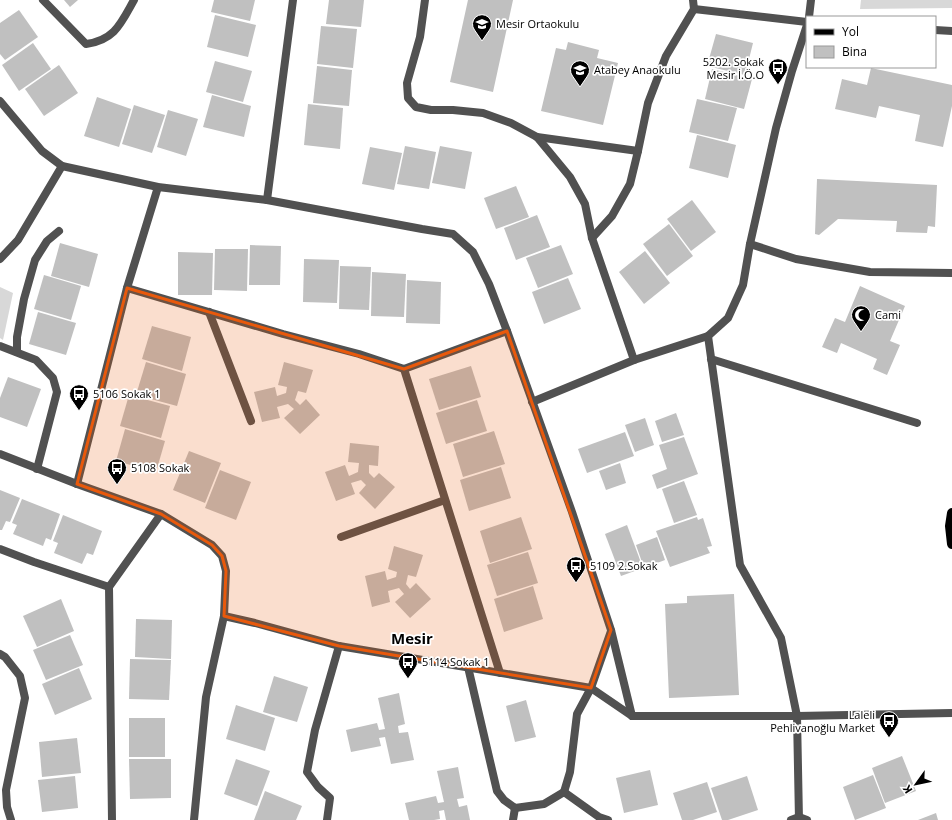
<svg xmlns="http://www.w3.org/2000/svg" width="952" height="820" font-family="'Open Sans',sans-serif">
	<rect width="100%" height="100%" fill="#fff"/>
	<!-- green -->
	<g fill="#d8d8d8">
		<path d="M861,0H952V8L860,9Z"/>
		<path d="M0,287L13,293L3,340L0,338Z"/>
	</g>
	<!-- building -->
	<g fill="#c0c0c0">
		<path d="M64,0H78L70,7Z"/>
		<path d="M214,0H255L250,21L211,12Z"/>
		<path d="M329,0H364L361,27L326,24Z"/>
		<path d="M468,0H513L493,92L450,82Z"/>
		<path d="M19,10L38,37L5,60L0,54V23Z"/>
		<path d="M215,15L256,25L248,57L207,47Z"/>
		<path d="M321,26L357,29L353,68L317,64Z"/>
		<path d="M716,34L753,43L745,75L707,66Z"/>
		<path d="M568,42L599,50L597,58L618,63L603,125L541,111L556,48L566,50Z"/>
		<path d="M33,43L51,69L19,91L2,65Z"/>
		<path d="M215,61L252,71L243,102L206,92Z"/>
		<path d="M59,65L78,93L44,116L25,89Z"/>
		<path d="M317,66L352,70L349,106L313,103Z"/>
		<path d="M871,68L952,85V106L943,147L915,141L920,115L879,106L876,118L835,109L842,79L867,85Z"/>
		<path d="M712,69L752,79L744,109L705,99Z"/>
		<path d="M212,95L251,106L244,137L203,127Z"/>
		<path d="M97,97L131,109L119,147L84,136Z"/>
		<path d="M697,99L737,108L728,141L689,132Z"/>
		<path d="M308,104L343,108L340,149L304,145Z"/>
		<path d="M134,105L165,115L152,153L122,144Z"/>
		<path d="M168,110L198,119L186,156L157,147Z"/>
		<path d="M697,135L736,145L728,178L689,168Z"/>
		<path d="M405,146L436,152L429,189L397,184Z"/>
		<path d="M440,146L472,152L465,189L432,183Z"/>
		<path d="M370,147L402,153L394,190L362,184Z"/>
		<path d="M817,179L937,185L935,227L928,226L927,233L896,232L897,221L838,219L819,235L815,234Z"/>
		<path d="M516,186L529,217L496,229L484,198Z"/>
		<path d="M692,200L716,232L691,251L667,219Z"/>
		<path d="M537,215L550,247L516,260L504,228Z"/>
		<path d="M669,224L693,256L667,276L643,244Z"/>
		<path d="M60,243L98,254L89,287L51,276Z"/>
		<path d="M250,245L281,246L280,285H249Z"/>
		<path d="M561,245L573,274L538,288L526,258Z"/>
		<path d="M215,249H248L247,291L214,290Z"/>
		<path d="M645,251L670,283L644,304L619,272Z"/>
		<path d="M178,252L213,253L212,295H178Z"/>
		<path d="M304,259L339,260L337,303L303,302Z"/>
		<path d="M340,266L371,267L369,310L339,309Z"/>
		<path d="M372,272L406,274L404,317L371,316Z"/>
		<path d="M44,275L81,286L71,320L34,309Z"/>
		<path d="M568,278L581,309L544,324L532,292Z"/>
		<path d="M407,280L441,282L440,324L406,323Z"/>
		<path d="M860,286L905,306L890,341L900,345L887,375L873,369L877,359L841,343L837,353L822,347L835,318L845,322Z"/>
		<path d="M38,312L76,323L66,355L29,344Z"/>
		<path d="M152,326L191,337L182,371L142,359Z"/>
		<path d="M146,362L186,374L177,406L136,395Z"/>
		<path d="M284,362L313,370L306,393L298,391L295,400L300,405L306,399L320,415L300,434L284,418L294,409L288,404L277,407L280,418L262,422L254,392L275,387L277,396L286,393L287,387L278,385Z"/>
		<path d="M471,366L481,397L439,410L429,379Z"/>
		<path d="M8,377L41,389L27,427L0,417V398Z"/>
		<path d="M129,395L170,406L161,438L120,426Z"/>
		<path d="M477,400L487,431L446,444L436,413Z"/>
		<path d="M676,413L684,435L662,442L655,421Z"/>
		<path d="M645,418L654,445L635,452L625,425Z"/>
		<path d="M125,429L165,441L156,472L116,461Z"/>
		<path d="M494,431L505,464L463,477L453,444Z"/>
		<path d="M625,432L634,456L587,473L578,449Z"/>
		<path d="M684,437L698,474L657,489L652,475L667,469L659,445Z"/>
		<path d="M350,443L379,446L378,466L369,465V473L374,478L379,473L395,487L375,509L359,493L366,485L361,480L351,483L355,494L336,501L325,472L345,465L349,476L358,472L359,463L348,462Z"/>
		<path d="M189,451L221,463L205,503L173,490Z"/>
		<path d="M620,463L626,483L606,490L599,471Z"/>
		<path d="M501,467L511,498L469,511L460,480Z"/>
		<path d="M220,470L251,482L236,520L205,508Z"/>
		<path d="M684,481L697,515L674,523L662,489Z"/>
		<path d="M0,490L20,498L10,522L6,521L2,530H0Z"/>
		<path d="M22,499L60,514L51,540L46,538L43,546L13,534L17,525L12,523Z"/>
		<path d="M63,515L102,531L93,555L87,553L82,564L54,553L58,543L53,541Z"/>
		<path d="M521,517L532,549L490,563L480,531Z"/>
		<path d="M697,517L698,520L703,518L712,546L707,547L710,553L670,567L656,531Z"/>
		<path d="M627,525L643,568L621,576L605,534Z"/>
		<path d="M657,537L665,560L644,568L636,545Z"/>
		<path d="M394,546L423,555L416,577L408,575L406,584L410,589L416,583L431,599L410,618L395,602L404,594L399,588L388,591L390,602L372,607L365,576L385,571L387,580L396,577L397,572L388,569Z"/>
		<path d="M528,552L538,583L497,596L487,565Z"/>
		<path d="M533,586L543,619L504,632L494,599Z"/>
		<path d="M734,594L739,695L669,698L665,604L687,603V596Z"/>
		<path d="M61,599L74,631L37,647L23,616Z"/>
		<path d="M136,619L172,620L171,659L135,657Z"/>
		<path d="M70,635L83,665L46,680L33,650Z"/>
		<path d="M130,659L171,660L169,700L129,699Z"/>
		<path d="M79,668L92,699L55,715L42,684Z"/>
		<path d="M274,676L308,687L297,722L263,712Z"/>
		<path d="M399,693L405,724L398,726L399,733L408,732L414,760L391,764L385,737L379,738L381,746L351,752L346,730L377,723L379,730L385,729L378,698Z"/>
		<path d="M526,700L536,737L515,742L506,706Z"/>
		<path d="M236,705L275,718L265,751L226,739Z"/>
		<rect x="129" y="718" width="36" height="39"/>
		<path d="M77,738L81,773L42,777L39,742Z"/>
		<path d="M902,756L916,791L885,803L872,768Z"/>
		<path d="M129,759H171V798L130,799Z"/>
		<path d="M236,759L270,771L257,806L224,794Z"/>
		<path d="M458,767L464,798L457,799L459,807L467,805L470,820H446L444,810L439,811L440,819L434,820H409L405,803L436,796L438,803L444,802L437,771Z"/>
		<path d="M650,770L658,805L624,813L616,778Z"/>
		<path d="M873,775L886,808L855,820L843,787Z"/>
		<path d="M75,776L78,808L42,812L38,780Z"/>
		<path d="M747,776L758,810L728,820H722L711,788Z"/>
		<path d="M707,782L717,812L693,820H682L673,793Z"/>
		<path d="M265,791L302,806L296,820H254Z"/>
		<path d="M936,813L938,820H918Z"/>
	</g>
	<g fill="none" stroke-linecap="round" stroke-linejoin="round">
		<!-- lane -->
		<g stroke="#515151" stroke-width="8">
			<path d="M209,312L251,421"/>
			<path d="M0,346L36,360L53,378L57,392L37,469"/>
			<path d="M17,352V337L24,299L35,260L47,241L59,231"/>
			<path d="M341,537L445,500"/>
		</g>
		<!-- street -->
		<g stroke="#515151" stroke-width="8">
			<path d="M43,0L86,44C115,40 121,23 134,0"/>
			<path d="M425,0L420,37L407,83L408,98L416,107L431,110H453L483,113L511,123L537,137L570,177L585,204L592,238L634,360"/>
			<path d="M694,9L807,22"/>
			<path d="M809,17L811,0"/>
			<path d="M935,30L952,31"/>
			<path d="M0,101L42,151L62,166L158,187L267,200L422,229L453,234L473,252L489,284L507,331L572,512L611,630L632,716"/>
			<path d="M537,137L638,151"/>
			<path d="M267,200L293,0"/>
			<path d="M592,238L612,216L630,184L638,151L648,103L666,56L694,9L693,0"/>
			<path d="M750,244L796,259L870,272L952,273"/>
			<path d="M0,259L18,240L62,166"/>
			<path d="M127,288L283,334L359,354L404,369L507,331"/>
			<path d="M708,336L740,565L781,638L797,716L799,820"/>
			<path d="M711,359L917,423"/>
			<path d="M404,369L500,673"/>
			<path d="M532,402L634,360L708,336L728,318L743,285L750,244L776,128L792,71L807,25"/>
			<path d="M0,454L77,484L161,514L212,545L222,556L226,571L224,616L206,697L194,820"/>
			<path d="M77,484L127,288L158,187"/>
			<path d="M0,549L34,562L109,587"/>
			<path d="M224,616L255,623L339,646L591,688L632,716H797L952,713"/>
			<path d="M0,654L5,657L20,676L25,698L6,790L7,807L11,820"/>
			<path d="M468,667L497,791L504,800L515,808L544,804L564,792L599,817L608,820"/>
			<path d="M564,792L570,772L577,714L591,688L611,631"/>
			<path d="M112,820L109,587L161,514"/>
			<path d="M327,820L330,798L318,787L307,772L315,730L339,646"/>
			<path d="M513,820L515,808"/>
			<path d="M791,820L799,817L807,820"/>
		</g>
		<!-- primary -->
		<path stroke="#000" stroke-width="10" d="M952,513L950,526L952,544"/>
	</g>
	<!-- marked area -->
	<path fill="#e8590c" fill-opacity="0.2" stroke="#e8590c" stroke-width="3" stroke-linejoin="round" d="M127,288L404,369L507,331L611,630L591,688L339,646L224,616L226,571L222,556L212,545L161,514L77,484Z"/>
	<!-- icons -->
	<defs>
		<g id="school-pin" transform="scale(1)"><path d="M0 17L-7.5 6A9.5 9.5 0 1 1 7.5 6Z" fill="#000" stroke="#fff"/><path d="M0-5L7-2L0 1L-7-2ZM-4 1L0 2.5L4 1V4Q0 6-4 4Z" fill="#fff"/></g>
		<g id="bus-pin" transform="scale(1)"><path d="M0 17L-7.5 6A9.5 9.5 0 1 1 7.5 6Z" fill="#000" stroke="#fff"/><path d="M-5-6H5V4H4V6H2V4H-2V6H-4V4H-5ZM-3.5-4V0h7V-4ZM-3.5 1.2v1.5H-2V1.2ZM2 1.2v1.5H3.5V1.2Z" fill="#fff"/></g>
		<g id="mosque-pin" transform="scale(1)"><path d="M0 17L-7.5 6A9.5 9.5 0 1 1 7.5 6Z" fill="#000" stroke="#fff"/><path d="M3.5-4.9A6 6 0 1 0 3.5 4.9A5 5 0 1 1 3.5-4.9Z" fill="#fff"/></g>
	</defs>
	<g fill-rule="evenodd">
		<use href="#school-pin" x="482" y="24"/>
		<use href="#bus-pin" x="778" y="68"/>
		<use href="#school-pin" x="580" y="70"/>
		<use href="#mosque-pin" x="861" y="315"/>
		<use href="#bus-pin" x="79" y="394"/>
		<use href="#bus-pin" x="117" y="468"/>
		<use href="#bus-pin" x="576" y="566"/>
		<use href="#bus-pin" x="408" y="662"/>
		<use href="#bus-pin" x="889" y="721"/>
	</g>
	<g text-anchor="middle" stroke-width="3.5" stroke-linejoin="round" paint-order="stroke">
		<!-- poi labels -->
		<g font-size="11" fill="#000" stroke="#fff" text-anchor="start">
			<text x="496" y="28">Mesir Ortaokulu</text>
			<text x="764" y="66" text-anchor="end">5202. Sokak<tspan x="764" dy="13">Mesir İ.Ö.O</tspan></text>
			<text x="594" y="74">Atabey Anaokulu</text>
			<text x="875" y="319">Cami</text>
			<text x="93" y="398">5106 Sokak 1</text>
			<text x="131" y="472">5108 Sokak</text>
			<text x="590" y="570">5109 2.Sokak</text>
			<text x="422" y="666">5114 Sokak 1</text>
			<text x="875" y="719" text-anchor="end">Laleli<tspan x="875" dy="13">Pehlivanoğlu Market</tspan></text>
		</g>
		<!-- district labels -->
		<g font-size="15" font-weight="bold" fill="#000" stroke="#fff">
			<text x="412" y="644">Mesir</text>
		</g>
	</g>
	<!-- legend -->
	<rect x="806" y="16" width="130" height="52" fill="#ffffff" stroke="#999999"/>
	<rect x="814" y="29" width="20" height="6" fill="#000000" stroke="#999999"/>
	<text x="842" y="36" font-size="12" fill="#000000">Yol</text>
	<rect x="814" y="46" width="20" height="12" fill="#c0c0c0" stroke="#999999"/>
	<text x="842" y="56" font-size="12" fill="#000000">Bina</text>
	<!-- north arrow -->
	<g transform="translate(916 784) rotate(237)" stroke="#ffffff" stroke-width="3" paint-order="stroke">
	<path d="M0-3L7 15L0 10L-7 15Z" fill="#000000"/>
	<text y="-6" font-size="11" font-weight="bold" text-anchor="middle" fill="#000000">K</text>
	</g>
</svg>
